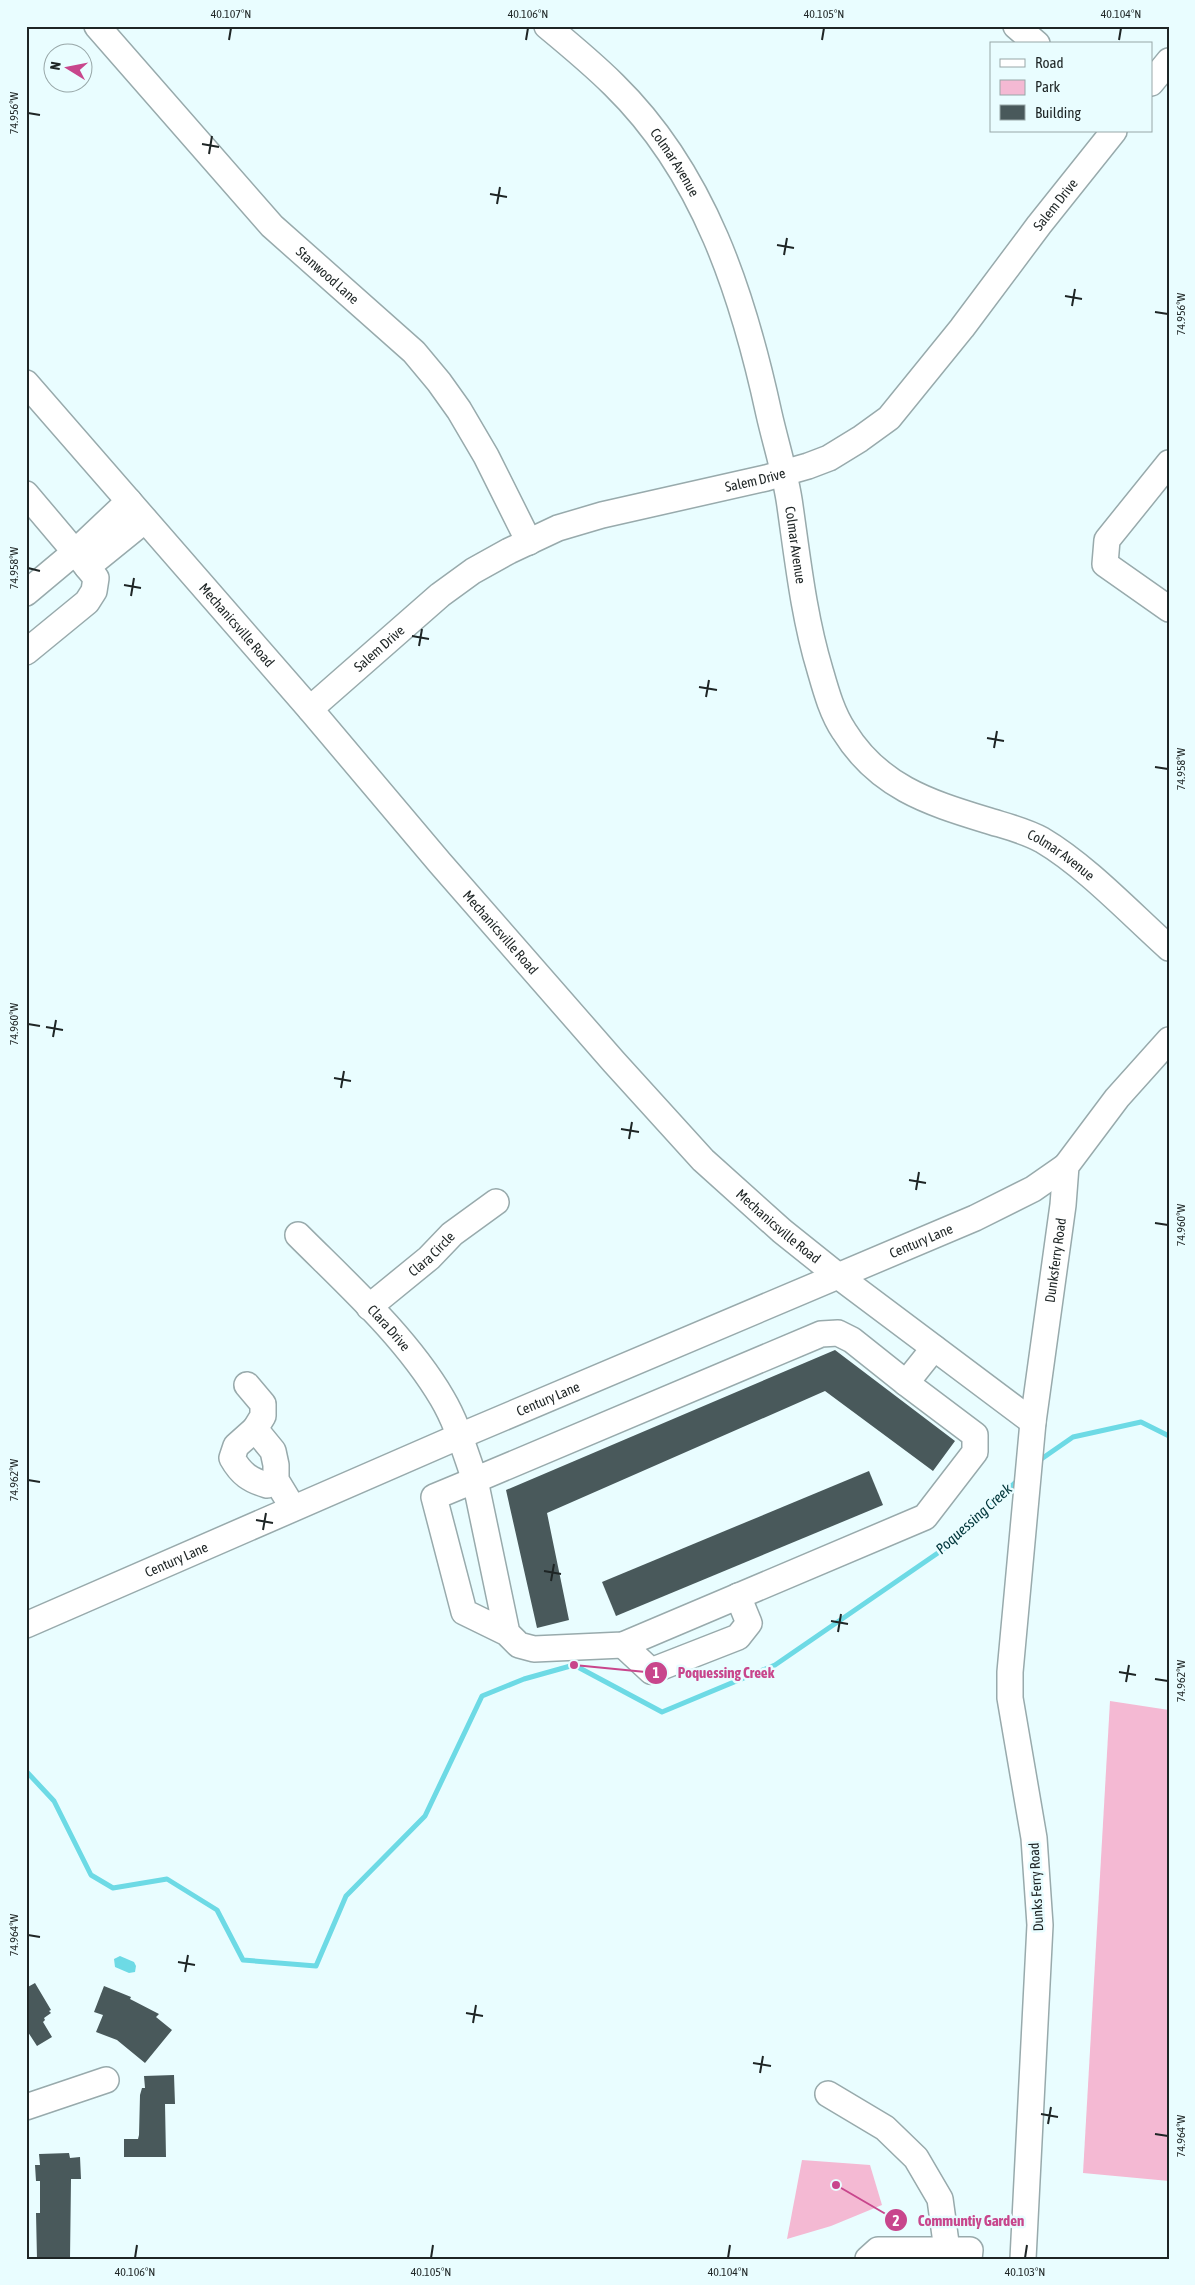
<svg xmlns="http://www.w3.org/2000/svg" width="1195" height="2285" font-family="'Asap Condensed',sans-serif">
	<rect width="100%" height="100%" fill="#e9fdff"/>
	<!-- green -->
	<g fill="#f4b9d3">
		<path d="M1110,1701L1169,1710V2181L1083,2173Z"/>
		<path d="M802,2160L870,2165L882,2205L831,2226L787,2239Z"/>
	</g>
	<!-- water -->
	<path fill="#6ddae5" d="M120,1956L134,1962L136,1966L135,1972L129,1973L115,1967L114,1959Z"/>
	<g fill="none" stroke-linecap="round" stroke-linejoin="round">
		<!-- stream -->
		<g stroke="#6ddae5" stroke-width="5">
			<path d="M1037,1462L1073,1437L1141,1422L1169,1436"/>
			<path d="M26,1771L54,1801L91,1875L113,1888L167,1879L217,1910L243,1960L316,1966L346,1896L425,1816L482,1696L524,1679L574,1665L662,1712L775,1665L948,1546L1020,1478"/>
		</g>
	</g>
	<!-- building -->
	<g fill="#49595b">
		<path d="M835,1350L955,1441L933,1471L825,1391L547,1513L569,1620L537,1628L506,1490Z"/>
		<path d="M869,1471L883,1505L616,1616L602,1582Z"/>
		<path d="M35,1983L51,2010L49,2011L51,2013L44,2018L45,2020L43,2022L52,2037L37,2046L26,2029V1988Z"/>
		<path d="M104,1986L131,1997L130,1999L159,2014L156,2017L172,2030L145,2063L117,2040L96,2032L103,2015L94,2012Z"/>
		<path d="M174,2075L175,2104H165L166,2157H124V2139H138L139,2135L140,2095L142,2088H145L144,2076Z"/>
		<path d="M69,2153L70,2158L80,2157L81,2179H71L70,2259H37L36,2213H40V2181H36L35,2165H40L39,2154Z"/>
	</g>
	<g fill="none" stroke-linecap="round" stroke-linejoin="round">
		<!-- minor casing -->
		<g stroke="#98aaac" stroke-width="28">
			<g id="minor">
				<path id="s1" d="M97,26L272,226L414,352L439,382L459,410L486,456L529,542"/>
				<path id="s2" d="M547,26C570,45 593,64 614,85C704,173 743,294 769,414C776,445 786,475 790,506C798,562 804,617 820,670C826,691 832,713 844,731C878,786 927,802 986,820C1005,826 1024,830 1042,840C1086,866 1130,913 1169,948"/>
				<path d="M1016,26L1037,44"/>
				<path d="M1151,83L1169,61"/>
				<path id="s3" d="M26,383L310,709L440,863L614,1062L703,1160L782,1231L837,1275L1033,1422"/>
				<path d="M1169,463L1107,540L1105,564L1169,609"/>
				<path d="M26,494L75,552L129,501"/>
				<path d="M87,567L145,520"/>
				<path d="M26,593L75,552L96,578L94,591L87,602L26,652"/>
				<path id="s4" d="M310,709L440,595L473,571L509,551L558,528L602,515L766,478L808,466L829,458L860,439L889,418L962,328L1039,225L1114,131"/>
				<path id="s5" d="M298,1235C348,1285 406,1337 442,1398C457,1423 465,1452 475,1480L821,1334L838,1333L852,1340L906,1383L934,1348"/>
				<path id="s6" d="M369,1307L429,1258L452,1234L496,1202"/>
				<path d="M247,1385L263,1404V1416L255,1429L273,1451L276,1465V1480L293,1508"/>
				<path d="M255,1429L236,1446L232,1458C241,1474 250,1480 267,1485L276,1480"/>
				<path id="s7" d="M26,1625L460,1436L975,1218L1033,1189L1066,1166"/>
				<path d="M507,1633L464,1612L434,1497L475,1480L507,1633L519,1645L534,1649L623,1645L925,1517L975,1452V1435L906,1383"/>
				<path d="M623,1645L651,1671L738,1637L749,1623L738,1596"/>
				<path d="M828,2094L885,2128L916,2158L940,2199L947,2250"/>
				<path d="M26,2107L106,2080"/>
				<path d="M868,2259L878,2250H970L969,2259"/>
				<path id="s8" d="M1023,2259L1040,1925L1034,1838L1010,1698V1672L1033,1422L1063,1205L1066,1166L1117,1098L1169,1040"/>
			</g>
		</g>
		<!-- minor -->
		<use href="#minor" stroke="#fff" stroke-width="25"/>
	</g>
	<!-- ticks -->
	<path fill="none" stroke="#1e2525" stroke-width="2" d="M229,40L231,28M526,40L528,28M822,40L824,28M1119,40L1121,28M28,113L40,115M202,144L219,147M209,154L212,136M490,194L507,197M497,204L500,187M777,245L794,248M784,255L787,238M1065,296L1082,299M1072,306L1075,289M1155,312L1168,314M28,568L40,571M124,585L141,588M131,596L134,578M412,636L429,639M419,646L422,629M699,687L717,690M706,697L709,680M987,738L1004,741M994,748L997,731M1155,767L1168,769M28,1024L40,1026M46,1027L63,1030M53,1037L56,1020M334,1078L351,1081M341,1088L344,1071M621,1129L639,1132M629,1139L632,1122M909,1180L926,1183M916,1190L919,1172M1155,1223L1168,1225M28,1480L40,1482M256,1520L273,1523M263,1530L266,1513M544,1571L561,1574M551,1581L554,1564M831,1621L848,1624M838,1632L841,1614M1119,1672L1136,1675M1155,1679L1168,1681M1126,1682L1129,1665M28,1935L40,1937M178,1962L195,1965M185,1972L188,1955M466,2013L483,2016M473,2023L476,2005M753,2063L771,2066M760,2073L763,2056M1041,2114L1058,2117M1048,2124L1051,2107M1155,2134L1168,2136M135,2258L137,2245M431,2258L433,2245M728,2258L730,2245M1025,2258L1027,2245"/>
	<g text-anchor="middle" stroke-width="5" stroke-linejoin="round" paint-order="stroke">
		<!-- street labels -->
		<g font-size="14" fill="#1e2525" stroke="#e9fdff">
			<text dy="5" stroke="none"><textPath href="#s2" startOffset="188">Colmar Avenue</textPath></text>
			<text dy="5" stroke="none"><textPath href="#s4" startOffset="932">Salem Drive</textPath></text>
			<text dy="5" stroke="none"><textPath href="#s1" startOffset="340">Stanwood Lane</textPath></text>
			<text dy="5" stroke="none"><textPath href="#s4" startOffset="512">Salem Drive</textPath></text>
			<text dy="5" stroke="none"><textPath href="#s2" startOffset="592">Colmar Avenue</textPath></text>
			<text dy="5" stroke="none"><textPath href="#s3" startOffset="321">Mechanicsville Road</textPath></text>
			<text dy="5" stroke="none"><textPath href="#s4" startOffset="92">Salem Drive</textPath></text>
			<text dy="5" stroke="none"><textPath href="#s2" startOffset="1041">Colmar Avenue</textPath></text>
			<text dy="5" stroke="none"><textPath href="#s3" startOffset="726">Mechanicsville Road</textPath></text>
			<text dy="5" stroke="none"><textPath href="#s3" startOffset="1131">Mechanicsville Road</textPath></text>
			<text dy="5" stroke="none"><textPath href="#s7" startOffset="974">Century Lane</textPath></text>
			<text dy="5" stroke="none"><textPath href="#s6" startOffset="82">Clara Circle</textPath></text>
			<text dy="5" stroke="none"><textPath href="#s8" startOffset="1004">Dunksferry Road</textPath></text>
			<text dy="5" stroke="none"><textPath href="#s5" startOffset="130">Clara Drive</textPath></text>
			<text dy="5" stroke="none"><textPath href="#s7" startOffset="569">Century Lane</textPath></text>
			<text dy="5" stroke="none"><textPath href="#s7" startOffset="164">Century Lane</textPath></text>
			<text transform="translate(1036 1887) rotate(-93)" y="5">Dunks Ferry Road</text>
		</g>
		<!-- water labels -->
		<g font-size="15" font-style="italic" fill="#00363b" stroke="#e9fdff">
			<text transform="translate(974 1519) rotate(-42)" y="5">Poquessing Creek</text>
		</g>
	</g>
	<!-- callouts -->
	<path fill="none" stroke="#c8468c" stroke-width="2" d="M574 1665L656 1673M836 2185L896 2220"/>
	<g fill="#c8468c" stroke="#e9fdff" stroke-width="2">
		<circle cx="574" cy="1665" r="5"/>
		<circle cx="836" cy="2185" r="5"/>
		<circle cx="656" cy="1673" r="12"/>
		<circle cx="896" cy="2220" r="12"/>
	</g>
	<g font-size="15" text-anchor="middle" font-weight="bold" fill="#fff">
		<text x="656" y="1678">1</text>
		<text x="896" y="2226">2</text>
	</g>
	<g font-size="15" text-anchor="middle" font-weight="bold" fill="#c8468c" stroke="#e9fdff" stroke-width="5" stroke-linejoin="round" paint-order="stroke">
		<text x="726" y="1678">Poquessing Creek</text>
		<text x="971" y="2226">Communtiy Garden</text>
	</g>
	<!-- border -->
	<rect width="1195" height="2285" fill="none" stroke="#e9fdff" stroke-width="55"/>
	<!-- legend -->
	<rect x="990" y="42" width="162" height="90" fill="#e9fdff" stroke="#98a7a8"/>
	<rect x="1000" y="59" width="25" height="8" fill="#ffffff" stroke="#98a7a8"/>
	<text x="1035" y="68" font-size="15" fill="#1e2525">Road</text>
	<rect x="1000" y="80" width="25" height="15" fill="#f4b9d3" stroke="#98a7a8"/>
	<text x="1035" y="92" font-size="15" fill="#1e2525">Park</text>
	<rect x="1000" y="105" width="25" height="15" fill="#49595b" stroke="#98a7a8"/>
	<text x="1035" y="118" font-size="15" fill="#1e2525">Building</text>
	<!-- north arrow -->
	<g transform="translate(68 68) rotate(280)"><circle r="24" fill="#e9fdff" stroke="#98a7a8"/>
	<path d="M0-4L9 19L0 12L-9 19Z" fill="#c8468c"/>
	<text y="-8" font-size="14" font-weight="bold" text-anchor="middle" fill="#1e2525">N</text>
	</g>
	<rect x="28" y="28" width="1140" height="2230" fill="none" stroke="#1e2525" stroke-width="2"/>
	<g font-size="12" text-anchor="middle" fill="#1e2525">
		<text x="231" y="18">40.107°N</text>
		<text x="528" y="18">40.106°N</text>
		<text x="824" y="18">40.105°N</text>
		<text x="1121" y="18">40.104°N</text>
		<text transform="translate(14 113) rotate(-90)" y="4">74.956°W</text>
		<text transform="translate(1181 314) rotate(-90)" y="4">74.956°W</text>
		<text transform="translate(14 568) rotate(-90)" y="4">74.958°W</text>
		<text transform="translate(1181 769) rotate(-90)" y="4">74.958°W</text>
		<text transform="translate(14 1024) rotate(-90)" y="4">74.960°W</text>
		<text transform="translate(1181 1225) rotate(-90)" y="4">74.960°W</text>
		<text transform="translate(14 1480) rotate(-90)" y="4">74.962°W</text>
		<text transform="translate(1181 1681) rotate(-90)" y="4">74.962°W</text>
		<text transform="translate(14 1935) rotate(-90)" y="4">74.964°W</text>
		<text transform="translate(1181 2136) rotate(-90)" y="4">74.964°W</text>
		<text x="135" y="2276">40.106°N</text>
		<text x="431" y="2276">40.105°N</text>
		<text x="728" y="2276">40.104°N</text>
		<text x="1025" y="2276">40.103°N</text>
	</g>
</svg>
